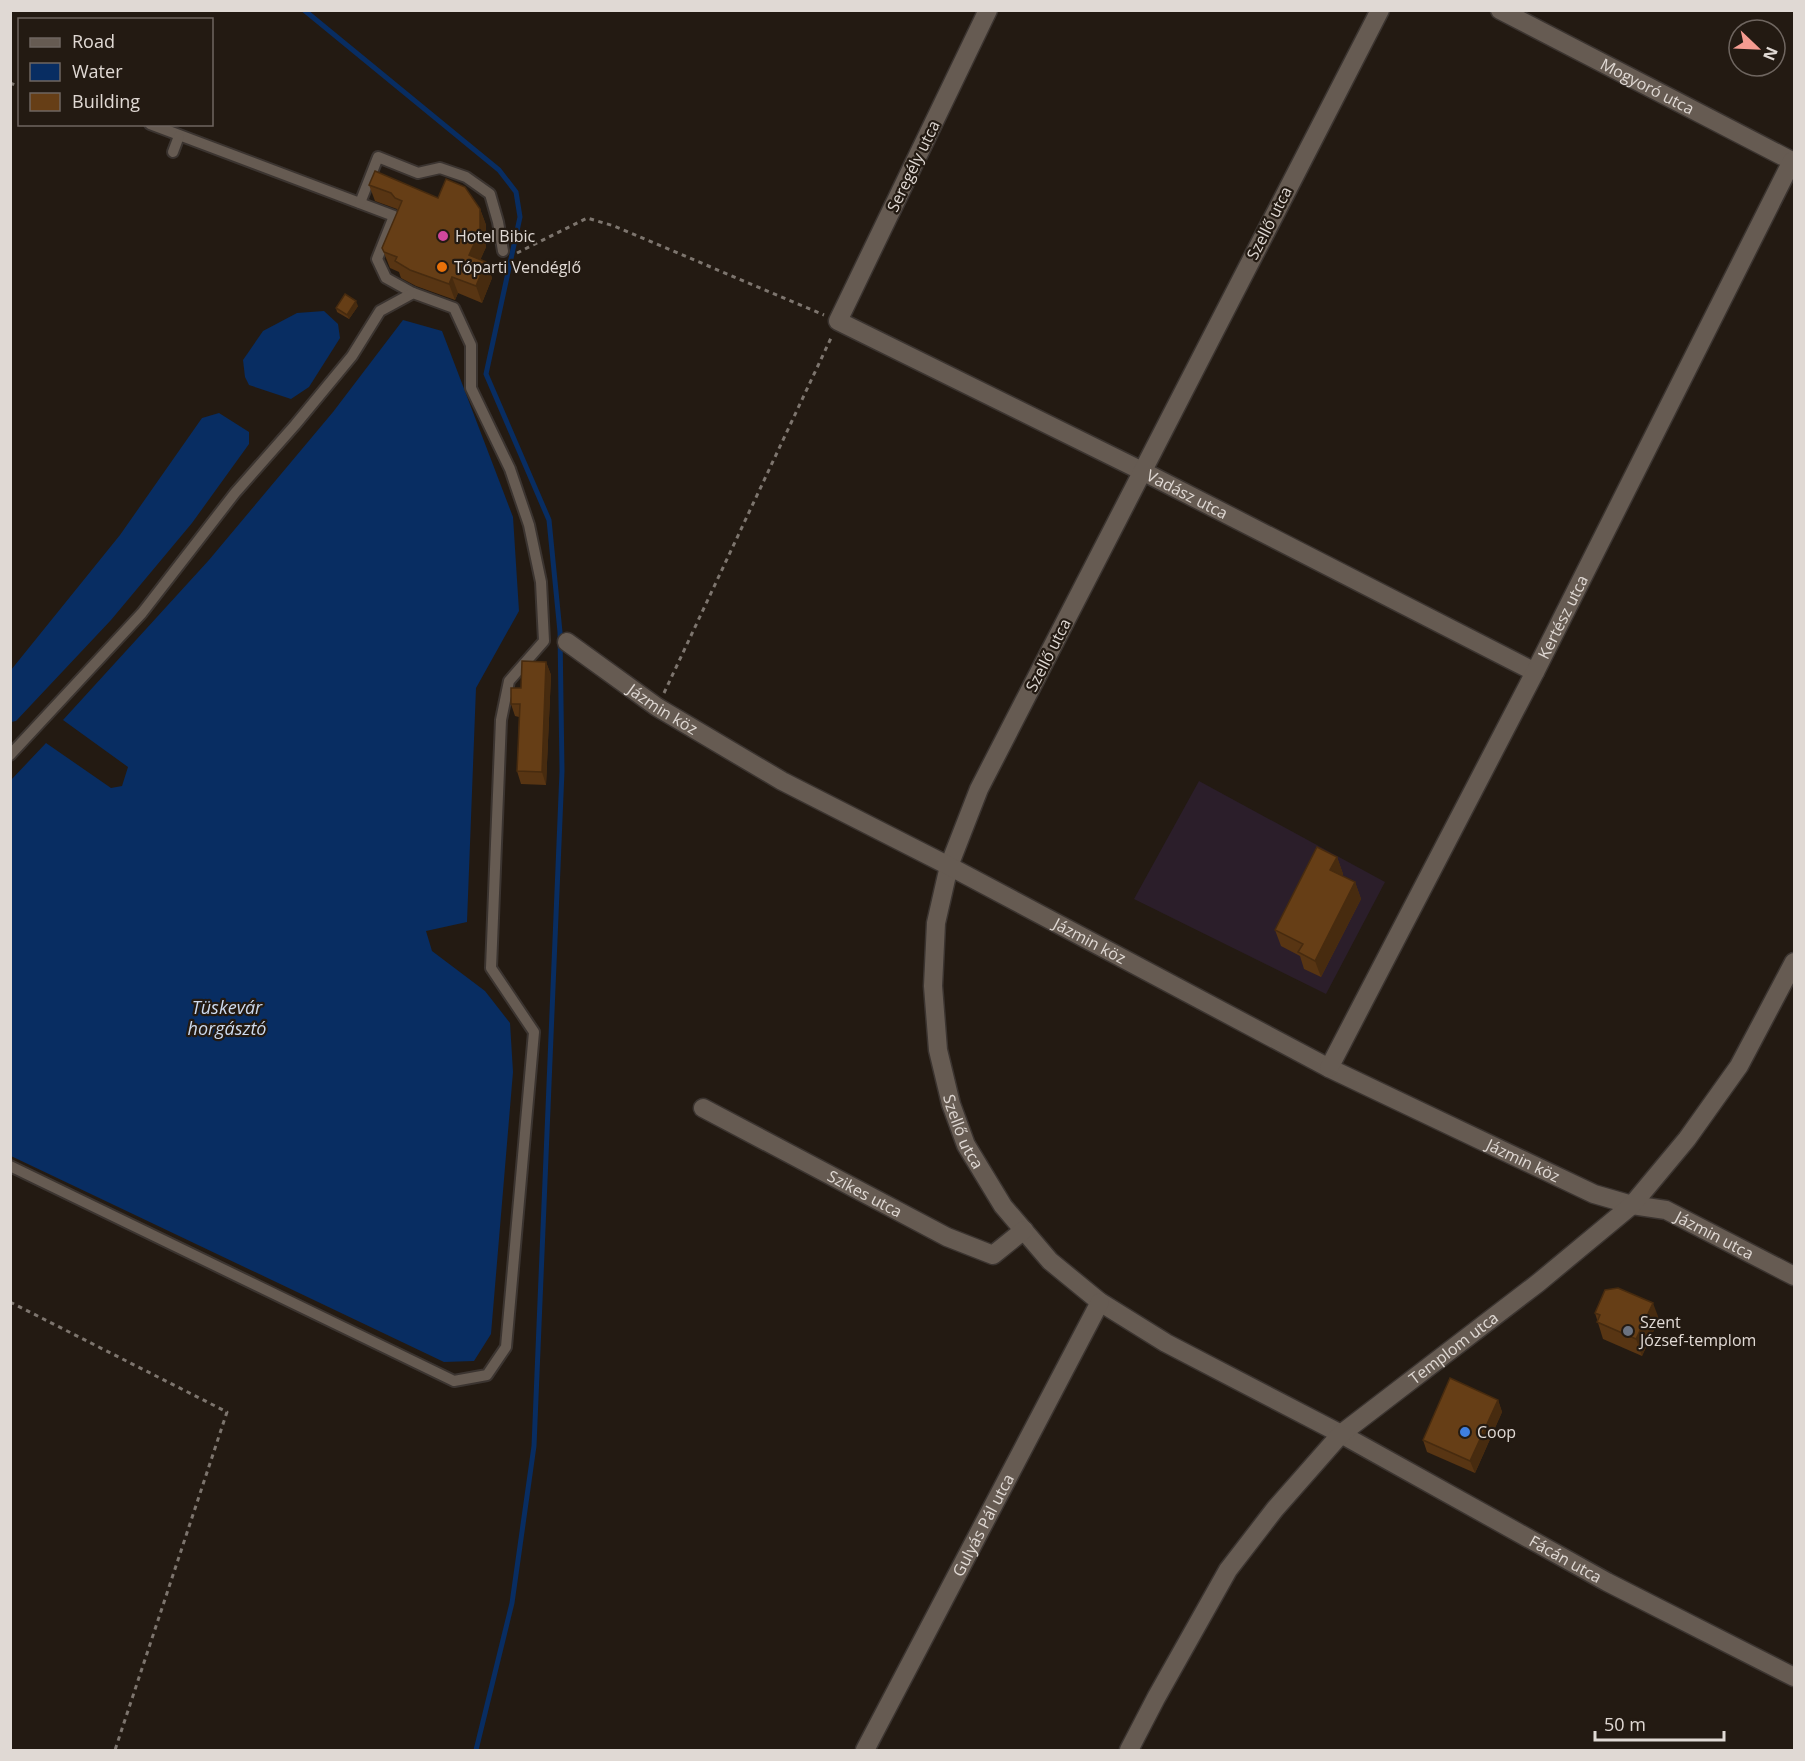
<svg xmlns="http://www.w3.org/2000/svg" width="1805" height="1761" font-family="'Open Sans',sans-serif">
	<rect width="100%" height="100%" fill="#231a12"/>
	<!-- education -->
	<path fill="#2b1e2a" d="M1199,781L1385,882L1326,994L1134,899Z"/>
	<!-- water -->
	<g fill="#082d62">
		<path d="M324,311L338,324L340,338L309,387L291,399L249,385L245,377L243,360L263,331L297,313Z"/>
		<path d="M403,320L442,331L513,517L519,611L476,688L467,922L426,931L432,951L485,991L510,1023L513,1072L491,1334L474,1361L444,1362L11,1156V780L46,743L111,788L122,786L128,767L63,720L209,560L333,412Z"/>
		<path d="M219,413L249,432V444L192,523L111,620L16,721L11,722V670L120,535L202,418Z"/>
	</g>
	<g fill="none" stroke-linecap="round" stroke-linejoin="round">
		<!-- stream -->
		<path stroke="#082d62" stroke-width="5" d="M304,10L499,170L516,192L520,217L486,374L549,520L560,632L562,771L534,1446L512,1603L476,1750"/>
		<!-- lane casing -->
		<g stroke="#3b3430" stroke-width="14">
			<g id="lane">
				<path d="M150,124L394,216L377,259L386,278L413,293"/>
				<path d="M173,152L179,136"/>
				<path d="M360,203L378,157L418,173L440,168L466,177L490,194L498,222L503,251"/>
				<path d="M10,755L142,613L235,493L295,425L352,356L380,311L413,293L454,308L471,345V388L510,469L529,525L541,582L544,641L509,681L501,720L491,968L534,1032L506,1347L487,1375L454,1381L10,1166"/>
			</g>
		</g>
		<!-- street casing -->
		<g stroke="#3b3430" stroke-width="21">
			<g id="street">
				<path id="s1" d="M988,10L838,321L1142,471L1535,672"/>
				<path id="s2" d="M1380,10L979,789L949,866L936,923L933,986L938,1050L951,1104L966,1145L1003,1206L1050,1261L1100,1302L1166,1343L1341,1434L1607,1582L1794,1677"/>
				<path id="s3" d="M1500,10L1794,162"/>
				<path id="s4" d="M567,642L657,707L782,781L949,866L1329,1068L1594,1194L1632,1205L1666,1210L1794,1276"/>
				<path id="s5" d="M1329,1068L1535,672L1792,161"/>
				<path id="s6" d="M703,1108L947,1237L993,1255L1024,1230"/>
				<path id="s7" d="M865,1750L1100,1302"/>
				<path id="s8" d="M1129,1750L1156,1698L1228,1570L1275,1509L1341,1434L1538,1283L1632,1205L1687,1139L1739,1066L1794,962"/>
			</g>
		</g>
		<!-- path -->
		<g stroke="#7d756e" stroke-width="3" stroke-dasharray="4.5 4.5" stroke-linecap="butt">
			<path d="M10,83L20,87"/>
			<path d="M517,253L587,218L614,226L824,315"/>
			<path d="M664,693L831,338"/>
			<path d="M10,1302L227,1412L115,1750"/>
		</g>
		<!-- lane -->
		<use href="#lane" stroke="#665b52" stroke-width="10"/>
		<!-- street -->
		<use href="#street" stroke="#665b52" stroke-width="18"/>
	</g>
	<!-- wall -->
	<g fill="#583513">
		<path d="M369,185L438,198L480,209L486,225V247L480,260L486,262L492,278L482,303L458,293L455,300L416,286L401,278L399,272L390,268L382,248L398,211L397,209L375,201Z"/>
		<path d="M358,306L349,319L337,312L336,308Z"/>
		<path d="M546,662L551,675L546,785L521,784L517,771L519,717L515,716L511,704L521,688Z"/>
		<path d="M1337,857L1343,874L1342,876L1355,882L1361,899L1321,977L1304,969L1300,956L1281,946L1275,930Z"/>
		<path d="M1595,1313L1659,1319L1642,1356L1603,1339Z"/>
		<path d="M1498,1400L1502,1412L1475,1473L1427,1452L1423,1440Z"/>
	</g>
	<!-- shaded-wall -->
	<g fill="#472b0f">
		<path d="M480,209L486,225V247L475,272L469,255Z"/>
		<path d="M486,262L492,278L482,303L476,286Z"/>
		<path d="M452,277L458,293L455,300L449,284Z"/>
		<path d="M356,301L358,306L349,319L347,315Z"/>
		<path d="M546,662L551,675L546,785L542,772Z"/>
		<path d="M1337,857L1343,874L1336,886L1330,870Z"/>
		<path d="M1355,882L1361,899L1321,977L1315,961Z"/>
		<path d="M1653,1303L1659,1319L1642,1356L1636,1339Z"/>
		<path d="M1498,1400L1502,1412L1475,1473L1470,1461Z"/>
	</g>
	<!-- building -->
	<g fill="#663e16" stroke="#472b0f" stroke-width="1.5">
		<path d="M375,171L438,198L446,179L465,187L480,209V231L469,255L486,262L476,286L452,277L449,284L410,270L395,261L397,257L384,252L382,248L402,201L395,198L391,193L369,185Z"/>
		<path d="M345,294L356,301L347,315L336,308Z"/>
		<path d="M522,661L546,662L542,772L517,771L520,704H511V688H521Z"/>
		<path d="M1317,847L1337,857L1330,870L1355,882L1315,961L1298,952L1303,944L1275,930Z"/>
		<path d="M1618,1288L1653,1303L1636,1339L1597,1322L1600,1315L1595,1313L1605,1290Z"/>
		<path d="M1450,1378L1498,1400L1470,1461L1423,1440Z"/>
	</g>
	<!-- markers -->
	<circle fill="#d1479c" stroke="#231a12" stroke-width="2" cx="443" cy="236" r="6"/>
	<circle fill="#e8710a" stroke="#231a12" stroke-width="2" cx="442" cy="267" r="6"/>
	<circle fill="#6b7280" stroke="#231a12" stroke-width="2" cx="1628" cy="1331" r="6"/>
	<circle fill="#3f7fe0" stroke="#231a12" stroke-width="2" cx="1465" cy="1432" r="6"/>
	<g text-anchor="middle" stroke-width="4.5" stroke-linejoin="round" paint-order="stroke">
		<!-- street labels -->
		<g font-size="16" fill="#e0d9d4" stroke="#231a12">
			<text dy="6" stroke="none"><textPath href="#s3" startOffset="166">Mogyoró utca</textPath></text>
			<text transform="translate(913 166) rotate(-64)" y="6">Seregély utca</text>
			<text transform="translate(1269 223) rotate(-63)" y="6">Szellő utca</text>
			<text dy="6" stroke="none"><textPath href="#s1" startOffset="735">Vadász utca</textPath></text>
			<text dy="6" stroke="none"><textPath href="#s5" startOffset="508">Kertész utca</textPath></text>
			<text transform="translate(1048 655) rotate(-63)" y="6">Szellő utca</text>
			<text dy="6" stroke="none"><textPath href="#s4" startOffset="117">Jázmin köz</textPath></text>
			<text dy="6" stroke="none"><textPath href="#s4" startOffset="603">Jázmin köz</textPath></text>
			<text dy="6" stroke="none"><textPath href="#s2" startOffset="1230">Szellő utca</textPath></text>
			<text dy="6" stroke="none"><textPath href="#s4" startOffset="1089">Jázmin köz</textPath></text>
			<text dy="6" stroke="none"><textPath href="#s6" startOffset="183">Szikes utca</textPath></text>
			<text dy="6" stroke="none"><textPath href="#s4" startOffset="1296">Jázmin utca</textPath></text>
			<text dy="6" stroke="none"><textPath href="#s8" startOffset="524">Templom utca</textPath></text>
			<text dy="6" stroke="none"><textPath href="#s7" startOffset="254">Gulyás Pál utca</textPath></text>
			<text dy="6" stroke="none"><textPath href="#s2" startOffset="1984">Fácán utca</textPath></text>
		</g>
		<!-- poi labels -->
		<g font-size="16" fill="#e0d9d4" stroke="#231a12" text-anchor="start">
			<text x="455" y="242">Hotel Bibic</text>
			<text x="454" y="273">Tóparti Vendéglő</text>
			<text x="1640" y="1328">Szent<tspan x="1640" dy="18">József-templom</tspan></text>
			<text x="1477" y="1438">Coop</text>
		</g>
		<!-- water labels -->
		<g font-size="18" font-style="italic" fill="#cddaee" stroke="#231a12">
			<text x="227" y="1014">Tüskevár<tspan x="227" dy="21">horgásztó</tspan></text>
		</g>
	</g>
	<!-- border -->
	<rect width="1805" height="1761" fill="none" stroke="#e0d9d4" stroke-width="24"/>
	<!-- legend -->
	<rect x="18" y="18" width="195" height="108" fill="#231a12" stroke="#6f6660" stroke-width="1.5"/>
	<rect x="30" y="38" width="30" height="9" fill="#665b52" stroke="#6f6660" stroke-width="1.5"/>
	<text x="72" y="48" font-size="18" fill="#e0d9d4">Road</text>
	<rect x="30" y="63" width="30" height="18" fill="#082d62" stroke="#6f6660" stroke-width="1.5"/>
	<text x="72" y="78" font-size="18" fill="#e0d9d4">Water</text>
	<rect x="30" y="93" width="30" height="18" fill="#663e16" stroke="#6f6660" stroke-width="1.5"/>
	<text x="72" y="108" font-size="18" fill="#e0d9d4">Building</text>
	<!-- north arrow -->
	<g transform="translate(1757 48) rotate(113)"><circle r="28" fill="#231a12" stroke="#6f6660" stroke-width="1.5"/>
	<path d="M0-4.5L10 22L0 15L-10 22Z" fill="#f59c91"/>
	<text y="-9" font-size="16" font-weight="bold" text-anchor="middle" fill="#e0d9d4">N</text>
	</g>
	<!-- scale -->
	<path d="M1595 1731v9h129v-9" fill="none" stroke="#e0d9d4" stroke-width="3"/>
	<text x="1604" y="1731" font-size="18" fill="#e0d9d4" stroke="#231a12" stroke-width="4.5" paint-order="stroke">50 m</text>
</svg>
